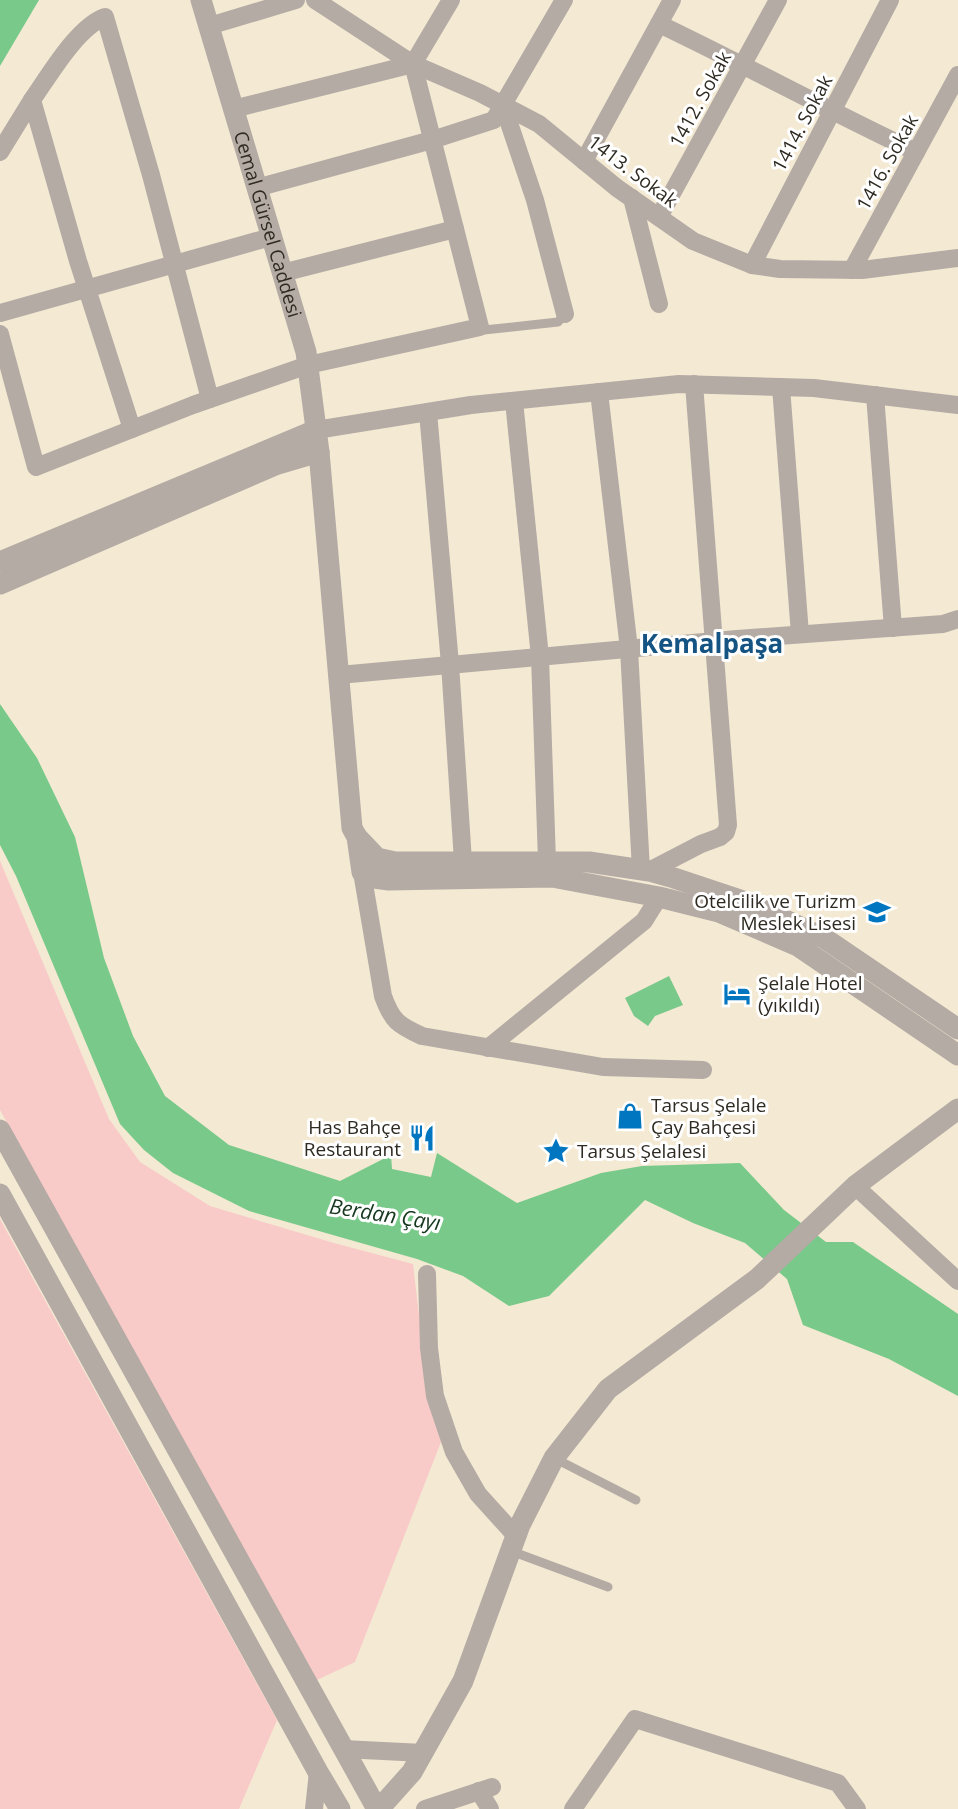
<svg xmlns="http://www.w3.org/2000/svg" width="958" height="1809" font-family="'Open Sans',sans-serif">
	<rect width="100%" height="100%" fill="#f4e9d2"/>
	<!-- green -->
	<g fill="#f8cbc9">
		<path d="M0,861L109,1119L140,1162L210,1206L334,1243L413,1264L422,1342L441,1442L355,1662L315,1681L0,1110Z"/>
		<path d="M0,1219L277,1720L239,1809H0Z"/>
	</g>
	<!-- water -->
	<g fill="#78c98a">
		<path d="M0,0H39L0,66Z"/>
		<path d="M0,704L37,758L75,837L104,958L133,1036L165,1096L229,1145L340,1181L391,1155L392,1169L431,1177L437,1153L517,1203L601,1173L642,1166L740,1163L784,1210L826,1242H853L958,1314V1396L889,1359L803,1325L787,1279L745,1243L693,1223L645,1200L549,1296L509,1306L463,1276L417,1259L249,1211L173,1173L144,1150L120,1124L16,876L0,845Z"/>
		<path d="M669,976L683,1005L655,1016L648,1026L634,1016L625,998Z"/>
	</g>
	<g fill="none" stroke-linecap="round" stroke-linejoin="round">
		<!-- service -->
		<g stroke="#b5aba5" stroke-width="9">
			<path d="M480,327L484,330L558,322L565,314"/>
			<path d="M554,1458L636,1500"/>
			<path d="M511,1551L608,1587"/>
		</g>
		<!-- minor -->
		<g stroke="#b5aba5" stroke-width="18">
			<path d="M315,0L413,64L480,93L539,124L617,188L693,241L752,265L780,269L862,270L958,258"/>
			<path d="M659,24C745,65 829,111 916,152"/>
			<path d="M209,26L296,0"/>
			<path d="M413,64L451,0"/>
			<path d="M503,105L535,200L565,314"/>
			<path d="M0,152L32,100"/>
			<path d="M584,161L672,0"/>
			<path d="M256,188L432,140L494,120L564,0"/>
			<path d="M632,198L659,304"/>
			<path d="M659,217L778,0"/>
			<path d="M752,265L890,0"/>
			<path d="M852,270L958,75"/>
			<path d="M282,273L455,229"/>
			<path d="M0,313L271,237"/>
			<path d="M0,334L36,467L193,405L308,365L480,327L413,64L233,109"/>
			<path d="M781,387L800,634"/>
			<path d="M599,392L629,649L641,870"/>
			<path d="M875,395L893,628"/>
			<path d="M514,401L540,657L547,861"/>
			<path d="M428,412L450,664L463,861"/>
			<path d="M132,429L78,261L32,100C49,76 77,27 105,17L151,175L210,399"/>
			<path d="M316,430L471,405L679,384L814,388L958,405"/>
			<path d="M339,675L737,639L943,624L958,619"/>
			<path d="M649,871L701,844L720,837L726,832L728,825L694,384"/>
			<path d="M362,872L383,996C392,1021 398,1025 422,1036L603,1067L703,1070"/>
			<path d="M488,1048L644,921L659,897"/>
			<path d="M855,1186L958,1281"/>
			<path d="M427,1274L429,1348L435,1396L454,1452L478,1494L516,1536"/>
			<path d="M343,1749L423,1753"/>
			<path d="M479,1791L490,1809"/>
			<path d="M314,1809L318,1772"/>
			<path d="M425,1809L492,1787"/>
			<path d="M573,1809L635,1719L838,1783L857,1809"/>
		</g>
		<!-- tertiary -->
		<g stroke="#b5aba5" stroke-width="21">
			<path id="s1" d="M201,0L306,352L319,452L352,828L357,837L362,872L374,878L389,880L552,877L659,897L719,912L798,946L958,1055"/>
			<path d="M0,562L316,430"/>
			<path d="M0,584L275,465L319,452"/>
			<path d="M357,837L377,858L395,862H589L649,871L674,878L749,903L824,938L958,1029"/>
			<path d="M0,1130L377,1809"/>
			<path d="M0,1194L318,1772L340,1809"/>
			<path d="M379,1809L412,1772L463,1681L520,1525L554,1458L608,1389L757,1279L855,1186L958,1109"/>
		</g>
	</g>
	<!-- icons -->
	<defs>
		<g id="school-bare" transform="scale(2.1)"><path d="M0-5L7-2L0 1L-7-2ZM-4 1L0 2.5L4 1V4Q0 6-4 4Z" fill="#0076c0" stroke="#fff" stroke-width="2.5" paint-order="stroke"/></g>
		<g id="hotel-bare" transform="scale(2.1)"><path d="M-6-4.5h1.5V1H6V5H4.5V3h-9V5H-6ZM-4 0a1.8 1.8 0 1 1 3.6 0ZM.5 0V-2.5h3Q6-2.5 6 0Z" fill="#0076c0" stroke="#fff" stroke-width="2.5" paint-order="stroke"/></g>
		<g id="shop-bare" transform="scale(2.1)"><path d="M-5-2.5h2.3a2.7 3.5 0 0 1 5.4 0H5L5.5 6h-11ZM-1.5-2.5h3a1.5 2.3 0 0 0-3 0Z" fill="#0076c0" stroke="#fff" stroke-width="2.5" paint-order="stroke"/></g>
		<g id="restaurant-bare" transform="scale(2.1)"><path d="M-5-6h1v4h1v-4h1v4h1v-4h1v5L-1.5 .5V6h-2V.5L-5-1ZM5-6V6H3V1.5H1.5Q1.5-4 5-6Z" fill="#0076c0" stroke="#fff" stroke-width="2.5" paint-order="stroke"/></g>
		<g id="sight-bare" transform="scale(2.1)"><path d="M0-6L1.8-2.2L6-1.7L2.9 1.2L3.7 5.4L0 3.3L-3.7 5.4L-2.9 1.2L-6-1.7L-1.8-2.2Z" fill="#0076c0" stroke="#fff" stroke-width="2.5" paint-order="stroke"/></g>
	</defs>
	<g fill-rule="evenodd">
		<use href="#school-bare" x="877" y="912"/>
		<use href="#hotel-bare" x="737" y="994"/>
		<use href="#shop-bare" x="630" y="1116"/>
		<use href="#restaurant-bare" x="422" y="1138"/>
		<use href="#sight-bare" x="556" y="1151"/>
	</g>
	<g text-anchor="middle" stroke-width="6" stroke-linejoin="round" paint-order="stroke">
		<!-- street labels -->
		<g font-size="19" fill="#2e2a22" stroke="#fff">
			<text transform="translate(700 99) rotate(-61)" y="7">1412. Sokak</text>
			<text transform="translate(802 123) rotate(-62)" y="7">1414. Sokak</text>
			<text transform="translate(887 162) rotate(-61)" y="7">1416. Sokak</text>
			<text transform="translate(633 171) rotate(37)" y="7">1413. Sokak</text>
			<text dy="7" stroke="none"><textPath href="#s1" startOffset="234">Cemal Gürsel Caddesi</textPath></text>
		</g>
		<!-- poi labels -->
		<g font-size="19" fill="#2e2a22" stroke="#fff" text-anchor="start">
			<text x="856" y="908" text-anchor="end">Otelcilik ve Turizm<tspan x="856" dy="22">Meslek Lisesi</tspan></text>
			<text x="758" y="990">Şelale Hotel<tspan x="758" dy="22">(yıkıldı)</tspan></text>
			<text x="651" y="1112">Tarsus Şelale<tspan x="651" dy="22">Çay Bahçesi</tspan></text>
			<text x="401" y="1134" text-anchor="end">Has Bahçe<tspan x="401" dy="22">Restaurant</tspan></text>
			<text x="577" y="1158">Tarsus Şelalesi</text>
		</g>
		<!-- water labels -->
		<g font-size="21" font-style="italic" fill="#15371e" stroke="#fff">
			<text transform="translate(385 1215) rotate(9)" y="7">Berdan Çayı</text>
		</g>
		<!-- district labels -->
		<g font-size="26" font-weight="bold" fill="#155383" stroke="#fff">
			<text x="712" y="653">Kemalpaşa</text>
		</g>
	</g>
</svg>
